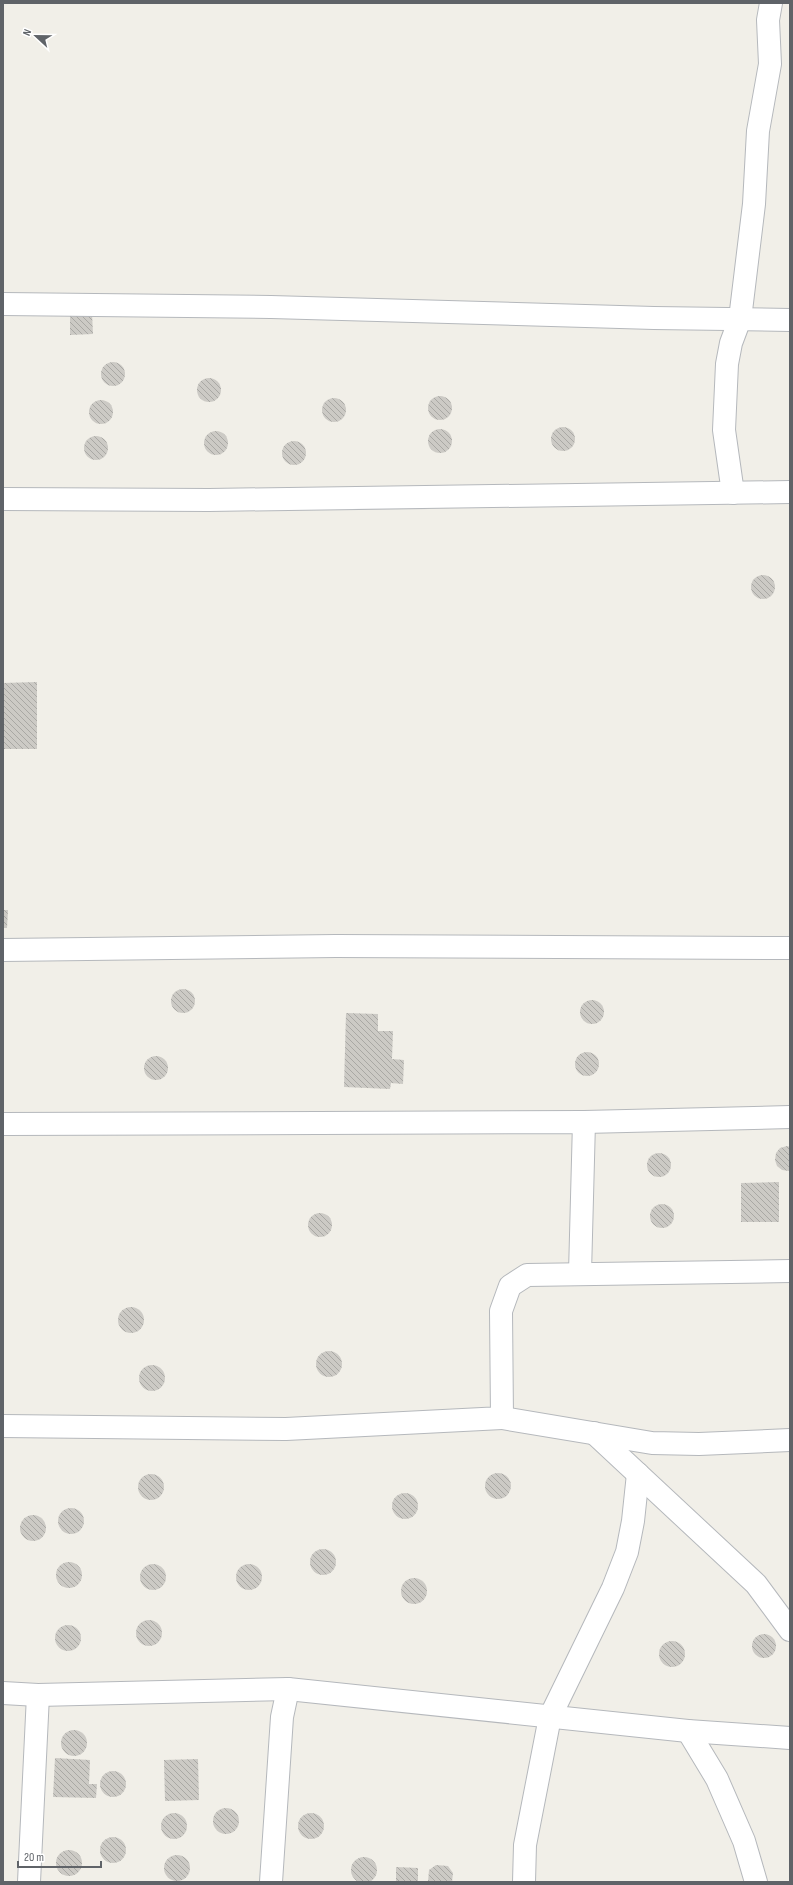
<svg xmlns="http://www.w3.org/2000/svg" width="793" height="1885" font-family="'Sofia Sans Condensed',sans-serif">
	<defs>
		<pattern id="building-back-hatch" width="6" height="6" patternUnits="userSpaceOnUse"><rect width="6" height="6" fill="#cccac5"/><path d="M-1 5l2 2M0 0l6 6M5-1l2 2" fill="none" stroke="#a9a8a4"/></pattern>
	</defs>
	<rect width="100%" height="100%" fill="#f1efe8"/>
	<!-- building -->
	<g fill="url(#building-back-hatch)">
		<path d="M70,312L92,313L93,334L70,335Z"/>
		<circle cx="113" cy="374" r="12"/>
		<circle cx="209" cy="390" r="12"/>
		<circle cx="440" cy="408" r="12"/>
		<circle cx="334" cy="410" r="12"/>
		<circle cx="101" cy="412" r="12"/>
		<circle cx="563" cy="439" r="12"/>
		<circle cx="440" cy="441" r="12"/>
		<circle cx="216" cy="443" r="12"/>
		<circle cx="96" cy="448" r="12"/>
		<circle cx="294" cy="453" r="12"/>
		<circle cx="763" cy="587" r="12"/>
		<path d="M37,682V749H3V683Z"/>
		<path d="M3,910H8L7,928H3Z"/>
		<circle cx="183" cy="1001" r="12"/>
		<circle cx="592" cy="1012" r="12"/>
		<path d="M346,1013L378,1014V1031H393L392,1059L404,1060L403,1084L391,1083L390,1089L344,1087Z"/>
		<circle cx="587" cy="1064" r="12"/>
		<circle cx="156" cy="1068" r="12"/>
		<path d="M787,1146L790,1147L789,1171L782,1170L777,1166L775,1160L776,1153L780,1148Z"/>
		<circle cx="659" cy="1165" r="12"/>
		<path d="M779,1182V1222H741V1183Z"/>
		<circle cx="662" cy="1216" r="12"/>
		<circle cx="320" cy="1225" r="12"/>
		<circle cx="131" cy="1320" r="13"/>
		<circle cx="329" cy="1364" r="13"/>
		<circle cx="152" cy="1378" r="13"/>
		<circle cx="498" cy="1486" r="13"/>
		<circle cx="151" cy="1487" r="13"/>
		<circle cx="405" cy="1506" r="13"/>
		<circle cx="71" cy="1521" r="13"/>
		<circle cx="33" cy="1528" r="13"/>
		<circle cx="323" cy="1562" r="13"/>
		<circle cx="69" cy="1575" r="13"/>
		<circle cx="153" cy="1577" r="13"/>
		<circle cx="249" cy="1577" r="13"/>
		<circle cx="414" cy="1591" r="13"/>
		<circle cx="149" cy="1633" r="13"/>
		<circle cx="68" cy="1638" r="13"/>
		<circle cx="764" cy="1646" r="12"/>
		<circle cx="672" cy="1654" r="13"/>
		<circle cx="74" cy="1743" r="13"/>
		<path d="M55,1758L90,1760L89,1784H97L96,1798L53,1797Z"/>
		<path d="M198,1759L199,1800L165,1801L164,1760Z"/>
		<circle cx="113" cy="1784" r="13"/>
		<circle cx="226" cy="1821" r="13"/>
		<circle cx="174" cy="1826" r="13"/>
		<circle cx="311" cy="1826" r="13"/>
		<circle cx="113" cy="1850" r="13"/>
		<circle cx="69" cy="1863" r="13"/>
		<circle cx="177" cy="1868" r="13"/>
		<circle cx="364" cy="1870" r="13"/>
		<path d="M436,1865L448,1866L453,1873L452,1882H428L429,1870Z"/>
		<path d="M396,1867L418,1868V1882H396Z"/>
	</g>
	<g fill="none" stroke-linecap="round" stroke-linejoin="round">
		<!-- street casing -->
		<g stroke="#b5b8bc" stroke-width="24">
			<g id="street">
				<path d="M3,304L271,307L654,318L790,320"/>
				<path d="M733,493L724,430L727,364L731,343L740,319L754,204L758,131L770,64L768,20L771,3"/>
				<path d="M3,499L209,500L790,492"/>
				<path d="M3,950L336,946L790,948"/>
				<path d="M584,1122L790,1117"/>
				<path d="M3,1124L584,1122L580,1273"/>
				<path d="M502,1418L652,1443L699,1444L790,1440"/>
				<path d="M3,1426L286,1429L502,1418L501,1311L510,1286L527,1275L790,1271"/>
				<path d="M594,1433L756,1584L790,1630"/>
				<path d="M3,1693L38,1695L288,1689L688,1731L790,1738"/>
				<path d="M688,1731L717,1779L744,1841L756,1882"/>
				<path d="M29,1882L38,1695"/>
				<path d="M271,1882L282,1717L288,1689"/>
				<path d="M524,1882L525,1845L550,1717L613,1588L627,1552L633,1521L638,1474"/>
			</g>
		</g>
		<!-- street -->
		<use href="#street" stroke="#fff" stroke-width="22"/>
	</g>
	<!-- border -->
	<rect width="793" height="1885" fill="none" stroke="#5f6368" stroke-width="8"/>
	<!-- north arrow -->
	<g transform="translate(36 36) rotate(292)" stroke="#ffffff" stroke-width="3" paint-order="stroke">
	<path d="M0-3L7 15L0 10L-7 15Z" fill="#5f6368"/>
	<text y="-6" font-size="11" font-weight="bold" text-anchor="middle" fill="#5f6368">N</text>
	</g>
	<!-- scale -->
	<path d="M18 1861v6h83v-6" fill="none" stroke="#5f6368" stroke-width="2"/>
	<text x="24" y="1861" font-size="12" fill="#5f6368" stroke="#ffffff" stroke-width="3" paint-order="stroke">20 m</text>
</svg>
